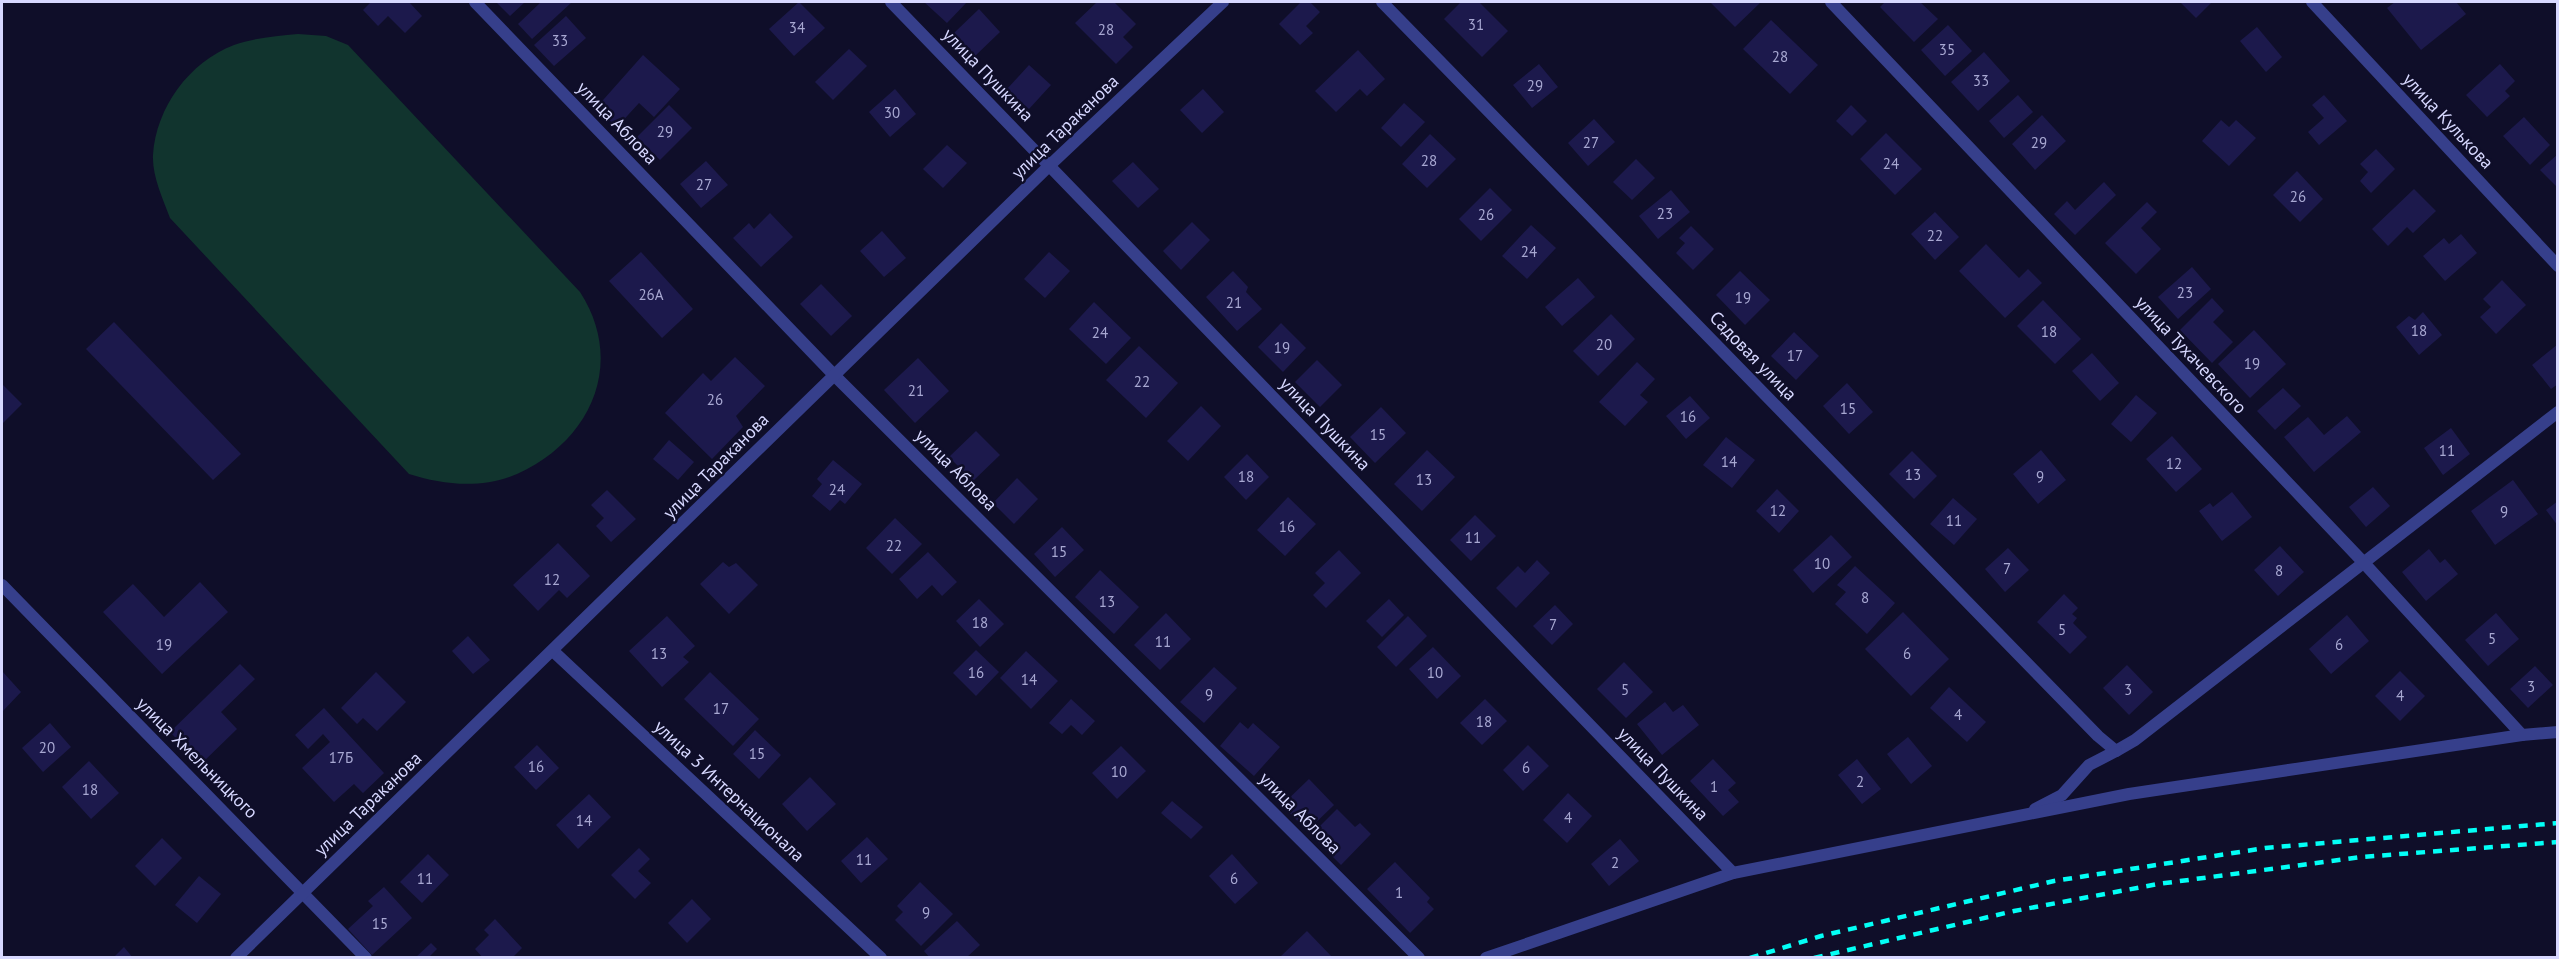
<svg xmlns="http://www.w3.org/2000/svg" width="2559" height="959" font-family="'PT Sans',sans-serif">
	<rect width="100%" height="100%" fill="#0f0e29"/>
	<!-- green -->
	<path fill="#11342e" d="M298,34L326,36L348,45L580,292C626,363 591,441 517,474C482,489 443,485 409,474L170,218C163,199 152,176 153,155C156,108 189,62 234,45C254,38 276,36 298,34Z"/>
	<!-- building -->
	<g fill="#1c194c">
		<path d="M371,2H409L422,16L405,33L388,16L378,26L363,10Z"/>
		<path d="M496,2H525L510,16Z"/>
		<path d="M541,2H572L532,39L518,24Z"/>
		<path d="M799,2L825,28L794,56L769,29Z"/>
		<path d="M924,2H967L947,23Z"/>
		<path d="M1097,2H1114L1136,24L1123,37L1133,47L1116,64L1075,23Z"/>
		<path d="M1301,2H1310L1320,12L1306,26L1313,33L1300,45L1279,24Z"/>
		<path d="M1461,2H1479L1508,31L1482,57L1444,19Z"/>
		<path d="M1710,2H1761L1735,27Z"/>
		<path d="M1885,2H1920L1938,19L1914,42L1880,7Z"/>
		<path d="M2180,2H2212L2196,18Z"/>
		<path d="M2395,2H2456L2466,14L2421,50L2387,8Z"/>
		<path d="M979,9L1000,32L975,56L954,33Z"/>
		<path d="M566,16L586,38L554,66L534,45Z"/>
		<path d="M1771,20L1818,65L1790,94L1743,49Z"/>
		<path d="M1948,25L1972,51L1945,76L1921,50Z"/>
		<path d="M2257,27L2282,57L2266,72L2240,41Z"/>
		<path d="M849,49L867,66L833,100L815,82Z"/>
		<path d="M1358,50L1385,79L1367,96L1360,89L1336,112L1315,91Z"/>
		<path d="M1984,52L2010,81L1978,111L1951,82Z"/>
		<path d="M643,55L680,89L654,117L639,103L617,127L596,108Z"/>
		<path d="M1539,64L1558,87L1532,108L1513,85Z"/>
		<path d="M2500,64L2515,81L2505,91L2510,96L2487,117L2466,95Z"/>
		<path d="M1029,65L1051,85L1029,109L1007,89Z"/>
		<path d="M895,89L916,114L890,137L869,112Z"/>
		<path d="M1203,89L1224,112L1202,133L1180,110Z"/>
		<path d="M2018,95L2033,112L2004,138L1989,121Z"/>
		<path d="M2324,95L2347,121L2319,145L2308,132L2324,118L2312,105Z"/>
		<path d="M1404,103L1425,122L1401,147L1381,128Z"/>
		<path d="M669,105L692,128L660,160L637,137Z"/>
		<path d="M1851,105L1867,121L1852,136L1836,121Z"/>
		<path d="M2042,115L2066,141L2035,170L2012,144Z"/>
		<path d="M2524,117L2550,145L2530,165L2503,136Z"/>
		<path d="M1594,119L1615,142L1588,166L1568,143Z"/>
		<path d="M2221,120L2229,127L2236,120L2256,138L2229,166L2202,141Z"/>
		<path d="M1886,133L1922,169L1895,195L1860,159Z"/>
		<path d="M1430,134L1456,159L1427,188L1402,164Z"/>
		<path d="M947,145L967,163L943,188L923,169Z"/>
		<path d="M2376,149L2395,169L2371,193L2360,181L2368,172L2360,164Z"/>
		<path d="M2558,154V188L2540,170Z"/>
		<path d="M1636,159L1655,178L1632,200L1613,182Z"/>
		<path d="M706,161L728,185L701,208L680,184Z"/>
		<path d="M1133,162L1159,189L1138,208L1112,181Z"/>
		<path d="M2297,171L2323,199L2300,222L2273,195Z"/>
		<path d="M2104,182L2116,195L2075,235L2054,214L2067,201L2075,210Z"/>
		<path d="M1490,188L1512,210L1481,241L1459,219Z"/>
		<path d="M2414,189L2436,211L2413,233L2407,227L2388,246L2372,229Z"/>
		<path d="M1671,190L1690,212L1658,239L1639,216Z"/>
		<path d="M2147,202L2157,212L2141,228L2161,249L2136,274L2105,243Z"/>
		<path d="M1935,212L1959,237L1935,260L1911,234Z"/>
		<path d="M770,213L793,237L761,267L733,238L749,223L754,229Z"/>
		<path d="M1192,222L1210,240L1181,270L1163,251Z"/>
		<path d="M1531,225L1556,248L1527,279L1502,256Z"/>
		<path d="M1691,226L1714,249L1693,270L1676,253L1685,243L1679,238Z"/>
		<path d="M882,231L906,258L884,277L860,251Z"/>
		<path d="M2461,234L2477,253L2445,281L2423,256L2444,238L2449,244Z"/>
		<path d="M1986,244L2019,278L2028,269L2042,283L2005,318L1959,271Z"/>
		<path d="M641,252L693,309L662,338L609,281Z"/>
		<path d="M1049,252L1070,271L1045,298L1024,279Z"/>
		<path d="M2192,267L2211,289L2178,319L2158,297Z"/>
		<path d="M1233,271L1248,287L1246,292L1262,309L1237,331L1206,297Z"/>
		<path d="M1740,271L1770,300L1745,325L1716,295Z"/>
		<path d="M1578,278L1595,297L1562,326L1545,307Z"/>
		<path d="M2502,280L2526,305L2496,334L2480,317L2491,307L2483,299Z"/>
		<path d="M821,284L852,316L831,336L800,304Z"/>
		<path d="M2212,298L2224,311L2213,322L2233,342L2212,363L2180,330Z"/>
		<path d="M2043,300L2081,339L2055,364L2017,326Z"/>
		<path d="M1094,302L1131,338L1106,364L1069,329Z"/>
		<path d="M2423,312L2442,335L2419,355L2396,327L2409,316L2415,320Z"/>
		<path d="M1611,314L1635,339L1598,376L1573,351Z"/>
		<path d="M114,322L241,454L213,480L86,349Z"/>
		<path d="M1281,323L1306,348L1283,372L1258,347Z"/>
		<path d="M2254,330L2286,364L2250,398L2218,364Z"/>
		<path d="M1794,332L1819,356L1796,380L1771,356Z"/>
		<path d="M2558,344V384L2551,389L2532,365Z"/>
		<path d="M1139,346L1178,383L1146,418L1106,380Z"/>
		<path d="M2092,353L2119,383L2100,401L2072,371Z"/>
		<path d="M735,357L765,386L736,416L743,427L712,459L665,413L703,373L711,381Z"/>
		<path d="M918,358L949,391L915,423L884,390Z"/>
		<path d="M1317,360L1342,385L1320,407L1295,382Z"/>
		<path d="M1637,362L1655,379L1640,395L1648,402L1625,426L1599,402Z"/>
		<path d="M1847,383L1873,412L1849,434L1823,406Z"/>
		<path d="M2,384L22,404L2,424Z"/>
		<path d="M2283,388L2301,406L2275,430L2257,411Z"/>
		<path d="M2136,395L2157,413L2131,442L2111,424Z"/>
		<path d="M1690,396L1710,418L1686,439L1666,416Z"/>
		<path d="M1201,406L1221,426L1188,461L1167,441Z"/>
		<path d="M1381,407L1406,433L1375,463L1350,437Z"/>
		<path d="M2347,416L2361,432L2314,472L2284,437L2308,417L2324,435Z"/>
		<path d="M2451,428L2470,454L2443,475L2424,448Z"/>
		<path d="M976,431L1000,455L973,481L949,457Z"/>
		<path d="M2172,436L2202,469L2176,492L2146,459Z"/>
		<path d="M1726,437L1755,460L1732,488L1703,465Z"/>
		<path d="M669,440L694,462L678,480L653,459Z"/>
		<path d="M1427,450L1455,477L1422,511L1394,484Z"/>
		<path d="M2041,450L2066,480L2038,504L2013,474Z"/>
		<path d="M1912,451L1937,476L1914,499L1889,474Z"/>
		<path d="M1247,454L1269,477L1246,500L1224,477Z"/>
		<path d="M833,460L862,484L845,504L840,500L830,511L812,496L822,484L817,479Z"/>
		<path d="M1017,478L1038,499L1014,524L993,503Z"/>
		<path d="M2513,480L2538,514L2495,545L2471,511Z"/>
		<path d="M2373,487L2390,506L2366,527L2349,507Z"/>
		<path d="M1777,489L1799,511L1779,533L1756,511Z"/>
		<path d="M607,490L636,519L611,542L596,526L604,518L591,505Z"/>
		<path d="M2232,492L2252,517L2222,541L2199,511L2210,503L2213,507Z"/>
		<path d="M1288,497L1316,524L1285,556L1257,530Z"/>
		<path d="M1953,498L1977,519L1954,545L1930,524Z"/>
		<path d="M2558,501V526L2546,510Z"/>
		<path d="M1475,515L1496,536L1471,561L1450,540Z"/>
		<path d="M895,518L922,544L892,574L866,548Z"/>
		<path d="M1062,527L1084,550L1055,577L1034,554Z"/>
		<path d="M1831,535L1852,557L1813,593L1793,570Z"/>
		<path d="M558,543L590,576L567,598L559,590L538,611L513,585Z"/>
		<path d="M2280,546L2304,572L2278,596L2254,570Z"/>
		<path d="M2008,548L2029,570L2005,592L1985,569Z"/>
		<path d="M2429,549L2440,563L2445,559L2458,574L2426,601L2402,572Z"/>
		<path d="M1339,550L1361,573L1326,608L1313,595L1325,583L1315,573Z"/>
		<path d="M928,552L957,582L942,596L932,585L917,599L899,579Z"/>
		<path d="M1537,560L1550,573L1516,608L1496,588L1518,566L1525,573Z"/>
		<path d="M723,562L729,567L736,563L758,585L729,614L700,584Z"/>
		<path d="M1855,566L1895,603L1867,634L1835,604L1846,592L1837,585Z"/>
		<path d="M1100,570L1139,607L1114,634L1075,597Z"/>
		<path d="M200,582L228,612L162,674L103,612L133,584L164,617Z"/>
		<path d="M2064,594L2078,608L2072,614L2077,618L2073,623L2087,637L2070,654L2037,622Z"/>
		<path d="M979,599L1004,624L980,647L956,621Z"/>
		<path d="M1389,599L1404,615L1382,637L1366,621Z"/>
		<path d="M1555,605L1573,624L1552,645L1533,626Z"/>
		<path d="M1903,612L1949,659L1911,696L1865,649Z"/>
		<path d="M1166,613L1191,639L1160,670L1134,645Z"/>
		<path d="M2496,613L2519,639L2488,666L2465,640Z"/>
		<path d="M2347,615L2369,641L2331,674L2309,649Z"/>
		<path d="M667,616L695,646L683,657L689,662L662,687L629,651Z"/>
		<path d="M1408,616L1427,636L1396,667L1377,647Z"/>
		<path d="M468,636L490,660L473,674L452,651Z"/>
		<path d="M1433,647L1461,676L1437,699L1409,669Z"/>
		<path d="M976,650L999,672L976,696L953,673Z"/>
		<path d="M1026,651L1058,681L1031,709L1000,678Z"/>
		<path d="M1624,662L1653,692L1626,718L1597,689Z"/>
		<path d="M240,664L255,679L221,712L237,729L201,764L170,732Z"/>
		<path d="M2127,665L2153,692L2129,715L2103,688Z"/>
		<path d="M2535,666L2553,685L2528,708L2510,689Z"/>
		<path d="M1214,667L1237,688L1204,723L1180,702Z"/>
		<path d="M2,671L21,692L2,712Z"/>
		<path d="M2400,671L2425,696L2400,721L2375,696Z"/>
		<path d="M376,672L406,702L377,731L363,718L357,724L341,708Z"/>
		<path d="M710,672L759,719L733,746L684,699Z"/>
		<path d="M1949,687L1986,722L1967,742L1930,708Z"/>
		<path d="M1071,699L1095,721L1082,735L1071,725L1062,734L1049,723Z"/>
		<path d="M1485,699L1507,721L1482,745L1460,723Z"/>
		<path d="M1665,702L1673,712L1683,705L1699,725L1662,755L1637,724Z"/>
		<path d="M324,708L384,773L363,793L354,784L334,802L302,768L330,742L323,734L308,749L295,735Z"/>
		<path d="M1240,722L1248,729L1253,723L1280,747L1254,776L1220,746Z"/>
		<path d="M50,723L71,747L43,772L22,748Z"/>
		<path d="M755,730L781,755L759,779L733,754Z"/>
		<path d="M1908,737L1932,766L1911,784L1887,754Z"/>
		<path d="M537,745L559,768L536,790L514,767Z"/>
		<path d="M1528,745L1549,766L1523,791L1503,770Z"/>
		<path d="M1121,746L1146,771L1117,799L1092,773Z"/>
		<path d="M1713,759L1736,783L1728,790L1739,802L1723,816L1690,781Z"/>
		<path d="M1857,759L1881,789L1862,804L1838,775Z"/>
		<path d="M89,761L119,793L91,819L62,787Z"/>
		<path d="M810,777L836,804L807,831L782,804Z"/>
		<path d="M1309,779L1334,805L1307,831L1282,805Z"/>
		<path d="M1568,793L1592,816L1567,843L1543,820Z"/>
		<path d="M589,794L611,817L578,849L556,825Z"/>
		<path d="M1172,801L1203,827L1191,839L1161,813Z"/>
		<path d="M1337,809L1355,827L1360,823L1371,834L1341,865L1311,835Z"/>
		<path d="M867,837L888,859L861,883L841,861Z"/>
		<path d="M162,838L182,858L155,886L135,866Z"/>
		<path d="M1620,839L1639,861L1609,886L1591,864Z"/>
		<path d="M639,848L650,859L638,871L651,883L635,899L611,875Z"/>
		<path d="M428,854L449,875L422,903L400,882Z"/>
		<path d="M1232,854L1258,883L1235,904L1209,876Z"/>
		<path d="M1395,862L1430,898L1427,902L1434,909L1410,933L1367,889Z"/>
		<path d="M199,876L221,894L197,923L175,905Z"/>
		<path d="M920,882L953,914L921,946L895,920L903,912L897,906Z"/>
		<path d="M384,887L412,918L372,955L348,929L373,906L368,901Z"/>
		<path d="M692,899L711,919L687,943L668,923Z"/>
		<path d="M495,919L522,948L512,958H483L475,949L489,935L484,930Z"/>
		<path d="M957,921L980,945L966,958H930L924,951Z"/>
		<path d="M1307,931L1333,958H1279Z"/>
		<path d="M431,943L437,949L428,958H415Z"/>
		<path d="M124,947L133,958H113Z"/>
	</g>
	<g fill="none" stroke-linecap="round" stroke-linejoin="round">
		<!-- street -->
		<g stroke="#363f8b" stroke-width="12">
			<path d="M475,2L834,375L1419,958"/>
			<path d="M891,2L1733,873"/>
			<path d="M1382,2L2098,736L2116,751L2135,740L2558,412"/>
			<path d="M1831,2L2364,563L2522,735"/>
			<path d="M2312,2L2558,266"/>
			<path d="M2,585L366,958"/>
			<path d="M553,651L881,958"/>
			<path d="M2035,809L2062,795L2089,765L2116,751"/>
			<path d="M236,958L1050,165L1223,2"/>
			<path d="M1486,958L1733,873L2129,794L2522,735L2558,732"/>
		</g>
		<!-- rail -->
		<g stroke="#03fff6" stroke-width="4.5" stroke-dasharray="9 8" stroke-linecap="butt">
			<path d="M1750,958L1821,936L2054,881L2265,848L2558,823"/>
			<path d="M1814,958L2014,911L2158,884L2361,857L2558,842"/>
		</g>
	</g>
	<g text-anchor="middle" stroke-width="5" stroke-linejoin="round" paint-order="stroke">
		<!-- number labels -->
		<g font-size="15" fill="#a8a8d2">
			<text x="1476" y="30">31</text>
			<text x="797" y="33">34</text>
			<text x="1106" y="35">28</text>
			<text x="560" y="46">33</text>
			<text x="1947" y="55">35</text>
			<text x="1780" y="62">28</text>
			<text x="1981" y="86">33</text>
			<text x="1535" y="91">29</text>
			<text x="892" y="118">30</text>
			<text x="665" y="137">29</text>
			<text x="1591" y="148">27</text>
			<text x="2039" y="148">29</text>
			<text x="1429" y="166">28</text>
			<text x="1891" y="169">24</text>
			<text x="704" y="190">27</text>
			<text x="2298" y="202">26</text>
			<text x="1665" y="219">23</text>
			<text x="1486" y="220">26</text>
			<text x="1935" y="241">22</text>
			<text x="1529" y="257">24</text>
			<text x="2185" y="298">23</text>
			<text x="651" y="300">26А</text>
			<text x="1743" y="303">19</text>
			<text x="1234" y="308">21</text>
			<text x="2419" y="336">18</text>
			<text x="2049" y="337">18</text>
			<text x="1100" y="338">24</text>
			<text x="1604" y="350">20</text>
			<text x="1282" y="353">19</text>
			<text x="1795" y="361">17</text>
			<text x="2252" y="369">19</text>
			<text x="1142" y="387">22</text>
			<text x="916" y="396">21</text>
			<text x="715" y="405">26</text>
			<text x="1848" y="414">15</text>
			<text x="1688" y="422">16</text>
			<text x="1378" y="440">15</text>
			<text x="2447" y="456">11</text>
			<text x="1729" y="467">14</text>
			<text x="2174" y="469">12</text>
			<text x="1913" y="480">13</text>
			<text x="1246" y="482">18</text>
			<text x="2040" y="482">9</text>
			<text x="1424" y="485">13</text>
			<text x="837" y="495">24</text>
			<text x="1778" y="516">12</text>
			<text x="2504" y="517">9</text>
			<text x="1954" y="526">11</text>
			<text x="1287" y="532">16</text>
			<text x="1473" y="543">11</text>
			<text x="894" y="551">22</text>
			<text x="1059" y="557">15</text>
			<text x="1822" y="569">10</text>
			<text x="2007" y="574">7</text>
			<text x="2279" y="576">8</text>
			<text x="552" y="585">12</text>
			<text x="1865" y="603">8</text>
			<text x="1107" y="607">13</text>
			<text x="980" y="628">18</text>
			<text x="1553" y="630">7</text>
			<text x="2062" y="635">5</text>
			<text x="2492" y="644">5</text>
			<text x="1163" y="647">11</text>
			<text x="164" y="650">19</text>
			<text x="2339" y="650">6</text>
			<text x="659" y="659">13</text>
			<text x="1907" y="659">6</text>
			<text x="976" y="678">16</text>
			<text x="1435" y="678">10</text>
			<text x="1029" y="685">14</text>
			<text x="2531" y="692">3</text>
			<text x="1625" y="695">5</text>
			<text x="2128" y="695">3</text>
			<text x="1209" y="700">9</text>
			<text x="2400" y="701">4</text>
			<text x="721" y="714">17</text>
			<text x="1958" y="720">4</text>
			<text x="1484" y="727">18</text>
			<text x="47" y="753">20</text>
			<text x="757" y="759">15</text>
			<text x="341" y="763">17Б</text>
			<text x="536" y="772">16</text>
			<text x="1526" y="773">6</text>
			<text x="1119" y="777">10</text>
			<text x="1860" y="787">2</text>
			<text x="1714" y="792">1</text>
			<text x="90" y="795">18</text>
			<text x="1568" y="823">4</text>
			<text x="584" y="826">14</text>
			<text x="864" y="865">11</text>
			<text x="1615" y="868">2</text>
			<text x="425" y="884">11</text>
			<text x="1234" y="884">6</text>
			<text x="1399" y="898">1</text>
			<text x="926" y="918">9</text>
			<text x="380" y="929">15</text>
		</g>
		<!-- street labels -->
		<g font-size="18" fill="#d7d8ff" stroke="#0f0e29">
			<text transform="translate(988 75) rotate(46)" y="6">улица Пушкина</text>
			<text transform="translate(2448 121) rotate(47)" y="6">улица Кулькова</text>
			<text transform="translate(617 123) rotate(46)" y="6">улица Аблова</text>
			<text transform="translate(1065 127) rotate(-44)" y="6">улица Тараканова</text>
			<text transform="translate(2191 355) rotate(47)" y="6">улица Тухачевского</text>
			<text transform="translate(1753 356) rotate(46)" y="6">Садовая улица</text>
			<text transform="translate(1325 424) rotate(46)" y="6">улица Пушкина</text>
			<text transform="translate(716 466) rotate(-45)" y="6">улица Тараканова</text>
			<text transform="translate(956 470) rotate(45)" y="6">улица Аблова</text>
			<text transform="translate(197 758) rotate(45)" y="6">улица Хмельницкого</text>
			<text transform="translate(1663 774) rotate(46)" y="6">улица Пушкина</text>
			<text transform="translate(729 791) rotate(43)" y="6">улица 3 Интернационала</text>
			<text transform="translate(368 804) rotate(-44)" y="6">улица Тараканова</text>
			<text transform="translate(1300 813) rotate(45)" y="6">улица Аблова</text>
		</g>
	</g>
	<!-- border -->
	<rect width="2559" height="959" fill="none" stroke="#d7d8ff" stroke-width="6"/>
</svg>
